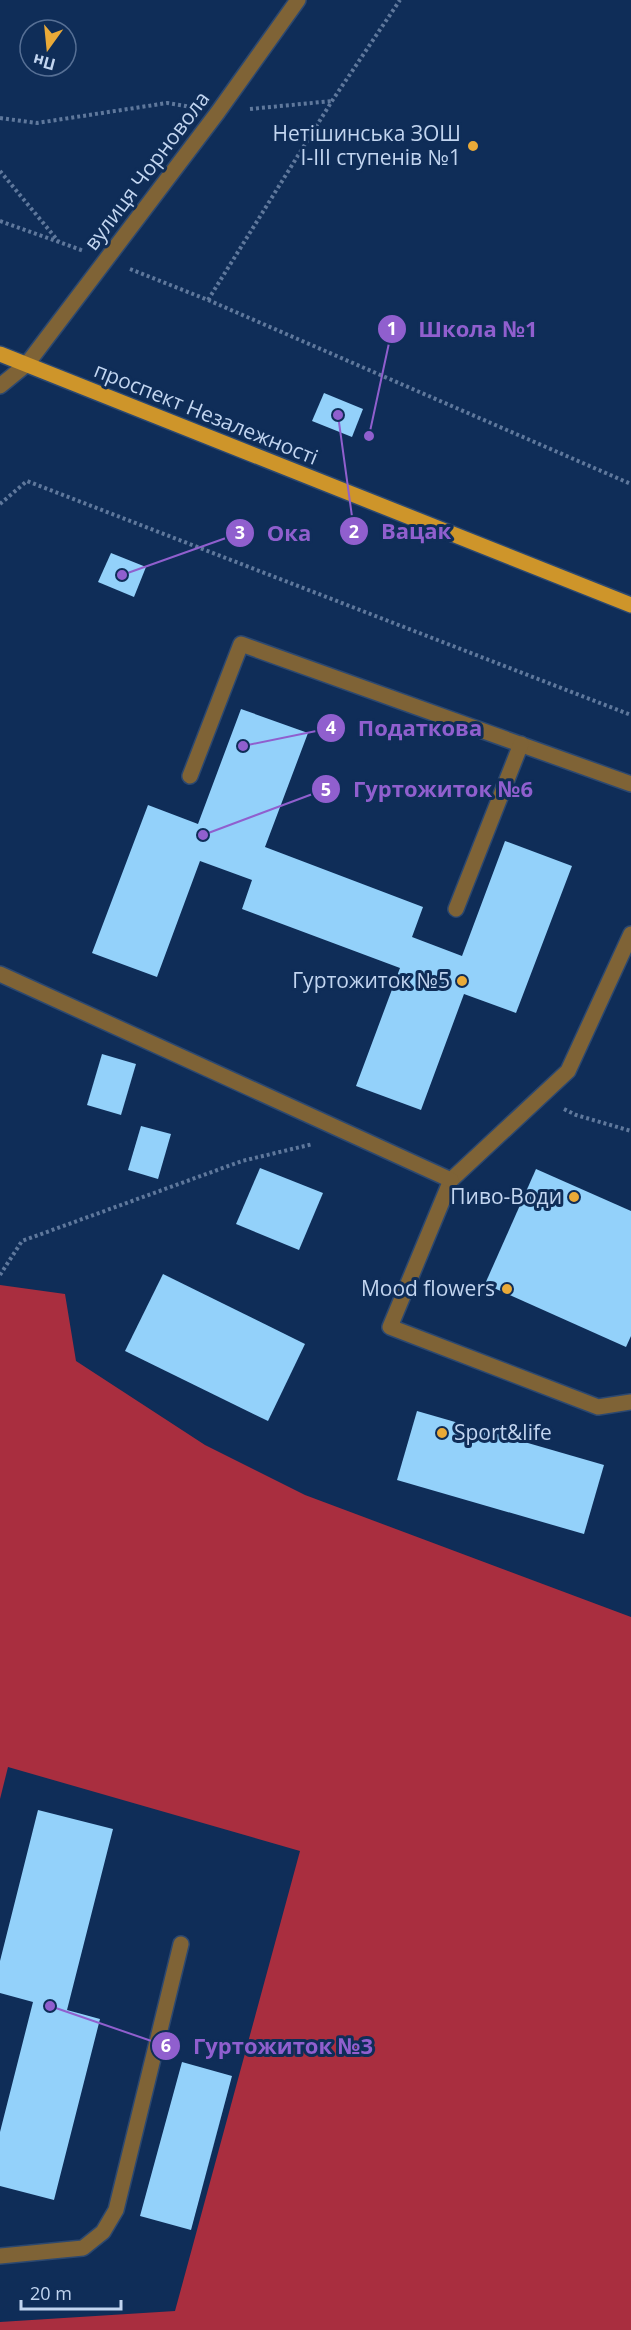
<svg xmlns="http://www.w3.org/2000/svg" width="631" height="2330" font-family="'Open Sans',sans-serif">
	<rect width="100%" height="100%" fill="#0f2d58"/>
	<!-- forest -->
	<path fill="#a92e3f" d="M0,1285L65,1294L76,1361L205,1445L305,1495L631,1617V2330H0V2322L175,2311L300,1851L8,1767L0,1799Z"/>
	<!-- building -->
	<g fill="#93d1fa">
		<path d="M324,393L363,409L352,437L312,421Z"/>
		<path d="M111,553L146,567L134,597L98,582Z"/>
		<path d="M241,709L308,733L265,847L423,907L412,937L462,956L505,841L572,866L516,1013L464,994L421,1110L356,1086L400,968L242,909L252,880L200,861L157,977L92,953L148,805L198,824Z"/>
		<path d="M102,1054L136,1064L121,1115L87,1105Z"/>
		<path d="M141,1126L171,1134L158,1179L128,1170Z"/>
		<path d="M260,1168L323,1193L299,1250L236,1224Z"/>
		<path d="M536,1169L631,1211V1336L626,1347L485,1284Z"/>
		<path d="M163,1274L305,1344L268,1421L125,1351Z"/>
		<path d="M417,1411L604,1465L584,1534L397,1480Z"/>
		<path d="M38,1810L113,1829L67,2010L100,2019L54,2200L0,2186V2132L33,2002L0,1993V1961Z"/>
		<path d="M182,2062L232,2076L191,2230L140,2216Z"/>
	</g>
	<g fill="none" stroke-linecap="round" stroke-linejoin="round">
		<!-- minor casing -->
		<g stroke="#2c4870" stroke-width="18">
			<g id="minor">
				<path d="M0,386L27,364L218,112L298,0"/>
				<path d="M190,776L241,644L631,784"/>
				<path d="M456,909L521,744"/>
				<path d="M631,934L568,1071L451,1180L390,1327L598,1407L631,1402"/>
				<path d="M0,974L451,1180"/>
				<path d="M0,2256L83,2248L103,2232L116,2210L181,1944"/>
			</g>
		</g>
		<!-- major casing -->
		<g stroke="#2c4870" stroke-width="18">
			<path id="major" d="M0,354L631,605"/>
		</g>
		<!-- path -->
		<g stroke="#5f789c" stroke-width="4" stroke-dasharray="3 3" stroke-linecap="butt">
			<path d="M250,109L332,101"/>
			<path d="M0,118L37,123L167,103L192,107"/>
			<path d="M0,171L59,242"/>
			<path d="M0,221L84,251"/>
			<path d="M130,269L208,300L631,484"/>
			<path d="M208,300L332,101L400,0"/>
			<path d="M0,504L27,481L631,715"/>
			<path d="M564,1109L576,1115L631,1131"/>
			<path d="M0,1275L22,1241L242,1161L313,1144"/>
		</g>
		<!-- minor -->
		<use href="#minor" stroke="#7f6336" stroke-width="15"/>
		<!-- major -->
		<use href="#major" stroke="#ce952a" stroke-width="15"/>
	</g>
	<!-- markers -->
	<g fill="#eaaa38" stroke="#0f2d58" stroke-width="2">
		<circle cx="473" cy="146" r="6"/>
		<circle cx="462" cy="981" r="6"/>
		<circle cx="574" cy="1197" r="6"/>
		<circle cx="507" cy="1289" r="6"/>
		<circle cx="442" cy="1433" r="6"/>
	</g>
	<g text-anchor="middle" stroke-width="6" stroke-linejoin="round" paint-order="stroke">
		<!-- poi labels -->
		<g font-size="21" fill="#c2d5f0" stroke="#0f2d58" text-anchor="end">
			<text x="461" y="141">Нетішинська ЗОШ<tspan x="461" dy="24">І-ІІІ ступенів №1</tspan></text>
			<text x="450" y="988">Гуртожиток №5</text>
			<text x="562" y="1204">Пиво-Води</text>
			<text x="495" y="1296">Mood flowers</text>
			<text x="454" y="1440" text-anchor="start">Sport&amp;life</text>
		</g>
		<!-- street labels -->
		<g font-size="21" fill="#c2d5f0" stroke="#0f2d58">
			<text transform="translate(147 171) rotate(-53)" y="7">вулиця Чорновола</text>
			<text transform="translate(206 414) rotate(22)" y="7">проспект Незалежності</text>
		</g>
	</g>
	<!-- callouts -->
	<path fill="none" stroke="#905fce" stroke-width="2" d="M369 436L392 329M338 415L354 531M122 575L240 533M243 746L331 728M203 835L326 789M50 2006L166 2046"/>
	<g fill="#905fce" stroke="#0f2d58" stroke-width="2">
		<circle cx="369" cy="436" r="6"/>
		<circle cx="338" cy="415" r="6"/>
		<circle cx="122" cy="575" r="6"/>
		<circle cx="243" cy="746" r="6"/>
		<circle cx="203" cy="835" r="6"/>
		<circle cx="50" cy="2006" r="6"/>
		<circle cx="392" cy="329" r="15"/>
		<circle cx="354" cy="531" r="15"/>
		<circle cx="240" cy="533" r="15"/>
		<circle cx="331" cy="728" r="15"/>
		<circle cx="326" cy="789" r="15"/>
		<circle cx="166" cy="2046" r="15"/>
	</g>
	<g font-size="18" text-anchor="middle" font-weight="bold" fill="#fff">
		<text x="392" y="335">1</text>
		<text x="354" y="538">2</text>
		<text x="240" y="539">3</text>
		<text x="331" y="734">4</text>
		<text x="326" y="796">5</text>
		<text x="166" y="2052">6</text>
	</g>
	<g font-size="22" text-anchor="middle" font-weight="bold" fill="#905fce" stroke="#0f2d58" stroke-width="6" stroke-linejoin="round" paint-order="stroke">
		<text x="478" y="337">Школа №1</text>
		<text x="416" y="539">Вацак</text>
		<text x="289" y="541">Ока</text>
		<text x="420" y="736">Податкова</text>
		<text x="443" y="797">Гуртожиток №6</text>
		<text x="283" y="2054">Гуртожиток №3</text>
	</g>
	<!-- north arrow -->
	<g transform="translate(48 48) rotate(195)"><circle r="28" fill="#0f2d58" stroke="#577095" stroke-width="1.5"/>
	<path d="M0-4.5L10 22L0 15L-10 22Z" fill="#eaaa38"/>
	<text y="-9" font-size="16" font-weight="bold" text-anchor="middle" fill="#c2d5f0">Пн</text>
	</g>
	<!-- scale -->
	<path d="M21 2300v9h100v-9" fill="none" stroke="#c2d5f0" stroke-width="3"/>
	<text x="30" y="2300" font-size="18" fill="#c2d5f0" stroke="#0f2d58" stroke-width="4.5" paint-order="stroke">20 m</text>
</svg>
